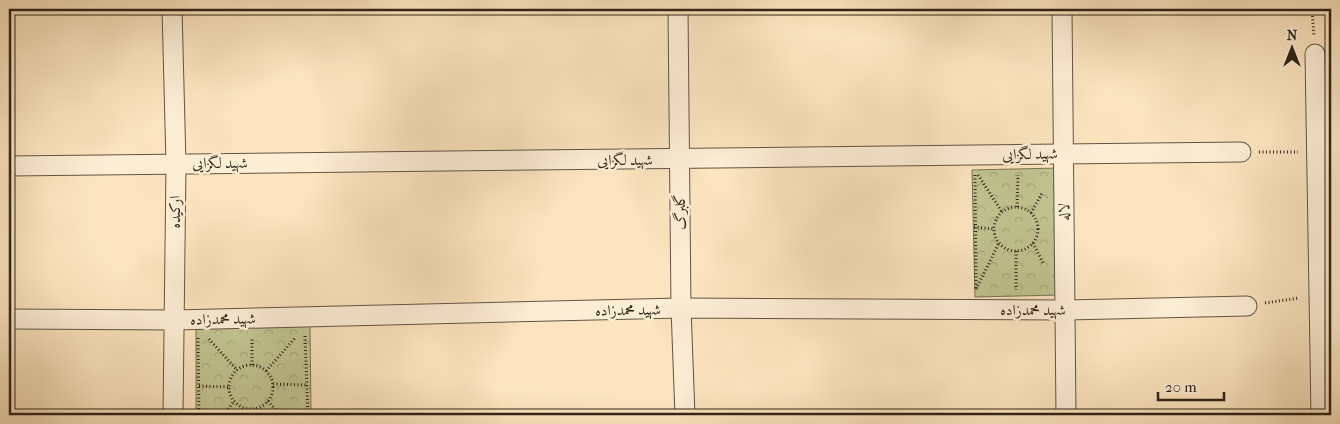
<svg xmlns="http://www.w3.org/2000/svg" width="1340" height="424" font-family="'IM FELL French Canon',Amiri,serif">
	<defs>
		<pattern id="park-crowns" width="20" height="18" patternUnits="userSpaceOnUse" patternTransform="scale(1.25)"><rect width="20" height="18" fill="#c1c390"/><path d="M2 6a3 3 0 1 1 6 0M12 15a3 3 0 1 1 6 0" fill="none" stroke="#a6a77b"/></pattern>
	</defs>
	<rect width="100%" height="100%" fill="#fbe4bf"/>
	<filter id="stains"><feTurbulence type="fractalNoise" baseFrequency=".004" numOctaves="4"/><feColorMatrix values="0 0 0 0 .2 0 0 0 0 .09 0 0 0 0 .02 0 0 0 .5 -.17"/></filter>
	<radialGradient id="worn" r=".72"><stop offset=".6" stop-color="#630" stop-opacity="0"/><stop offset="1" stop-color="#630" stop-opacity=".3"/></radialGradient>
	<!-- park -->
	<g fill="url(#park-crowns)" stroke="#787454">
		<path d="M1058,168L1060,295L975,297L972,170Z"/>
		<path d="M310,324L311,415H196V325Z"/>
	</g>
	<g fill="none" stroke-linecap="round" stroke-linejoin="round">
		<!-- minor casing -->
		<g stroke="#635442" stroke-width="21">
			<g id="minor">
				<path d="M172,9L176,164L173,415"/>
				<path d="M678,9L681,308L685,415"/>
				<path d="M1062,9L1066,415"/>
				<path d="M1315,54L1321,415"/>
				<path d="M9,166L1241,152"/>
				<path d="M9,319L175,320L681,308L1066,310L1247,306"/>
			</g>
		</g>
		<!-- path -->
		<g stroke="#302418" stroke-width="3" stroke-dasharray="1 2.5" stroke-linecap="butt">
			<path d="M1312,9L1314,36"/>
			<path d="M1259,152H1298"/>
			<path d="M975,175L976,289"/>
			<path d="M978,175L1002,212"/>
			<path d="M1017,207L1018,175"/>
			<circle cx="1016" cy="229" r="22"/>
			<path d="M1031,213L1042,193"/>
			<path d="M974,227L994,229"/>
			<path d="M1033,243L1043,263"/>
			<path d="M1016,251V290"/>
			<path d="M976,289L999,243"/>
			<path d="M1265,303L1299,298"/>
			<path d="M305,336L308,415"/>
			<path d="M198,338L199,415"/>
			<path d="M209,339L237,370"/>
			<path d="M252,365V338"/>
			<circle cx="251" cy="387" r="22"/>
			<path d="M266,371L296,337"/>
			<path d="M273,384L307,385"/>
			<path d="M199,386L229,387"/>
			<path d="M268,401L280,415"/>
			<path d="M250,409V415"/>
			<path d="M224,415L234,401"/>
		</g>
		<!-- minor -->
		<use href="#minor" stroke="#fcedd5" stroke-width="19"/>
	</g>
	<g text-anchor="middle" stroke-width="5" stroke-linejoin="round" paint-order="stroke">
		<!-- street labels -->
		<g font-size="15" fill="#302418" stroke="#fcedd5">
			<text transform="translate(1030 154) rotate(-1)" y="5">شهید لگزایی</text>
			<text x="625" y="165">شهید لگزایی</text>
			<text x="220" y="168">شهید لگزایی</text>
			<text transform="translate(175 212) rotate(-90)" y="5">ارکیده</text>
			<text transform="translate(680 212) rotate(-91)" y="5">گلبرگ</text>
			<text transform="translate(1064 212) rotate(-91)" y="5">لاله</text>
			<text transform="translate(628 310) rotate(-1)" y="5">شهید محمدزاده</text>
			<text x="1033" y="315">شهید محمدزاده</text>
			<text transform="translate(223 319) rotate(-1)" y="5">شهید محمدزاده</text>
		</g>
	</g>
	<!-- margin -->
	<rect width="1340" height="424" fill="none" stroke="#fbe4bf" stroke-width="30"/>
	<rect x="10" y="10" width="1320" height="404" fill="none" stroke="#302418" stroke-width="2.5"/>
	<rect x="15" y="15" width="1310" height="394" fill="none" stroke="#302418"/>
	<!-- north arrow -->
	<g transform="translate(1292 48)" stroke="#fcedd5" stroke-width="4" paint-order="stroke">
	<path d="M0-4L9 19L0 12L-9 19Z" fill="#302418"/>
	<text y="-8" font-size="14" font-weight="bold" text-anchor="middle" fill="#302418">N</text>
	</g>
	<!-- scale -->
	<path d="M1158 392v8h66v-8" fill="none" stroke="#302418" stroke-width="2.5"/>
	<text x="1165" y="392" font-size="15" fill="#302418" stroke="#fcedd5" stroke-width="4" paint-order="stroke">20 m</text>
	<rect width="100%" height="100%" filter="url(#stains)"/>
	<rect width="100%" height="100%" fill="url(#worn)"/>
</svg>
